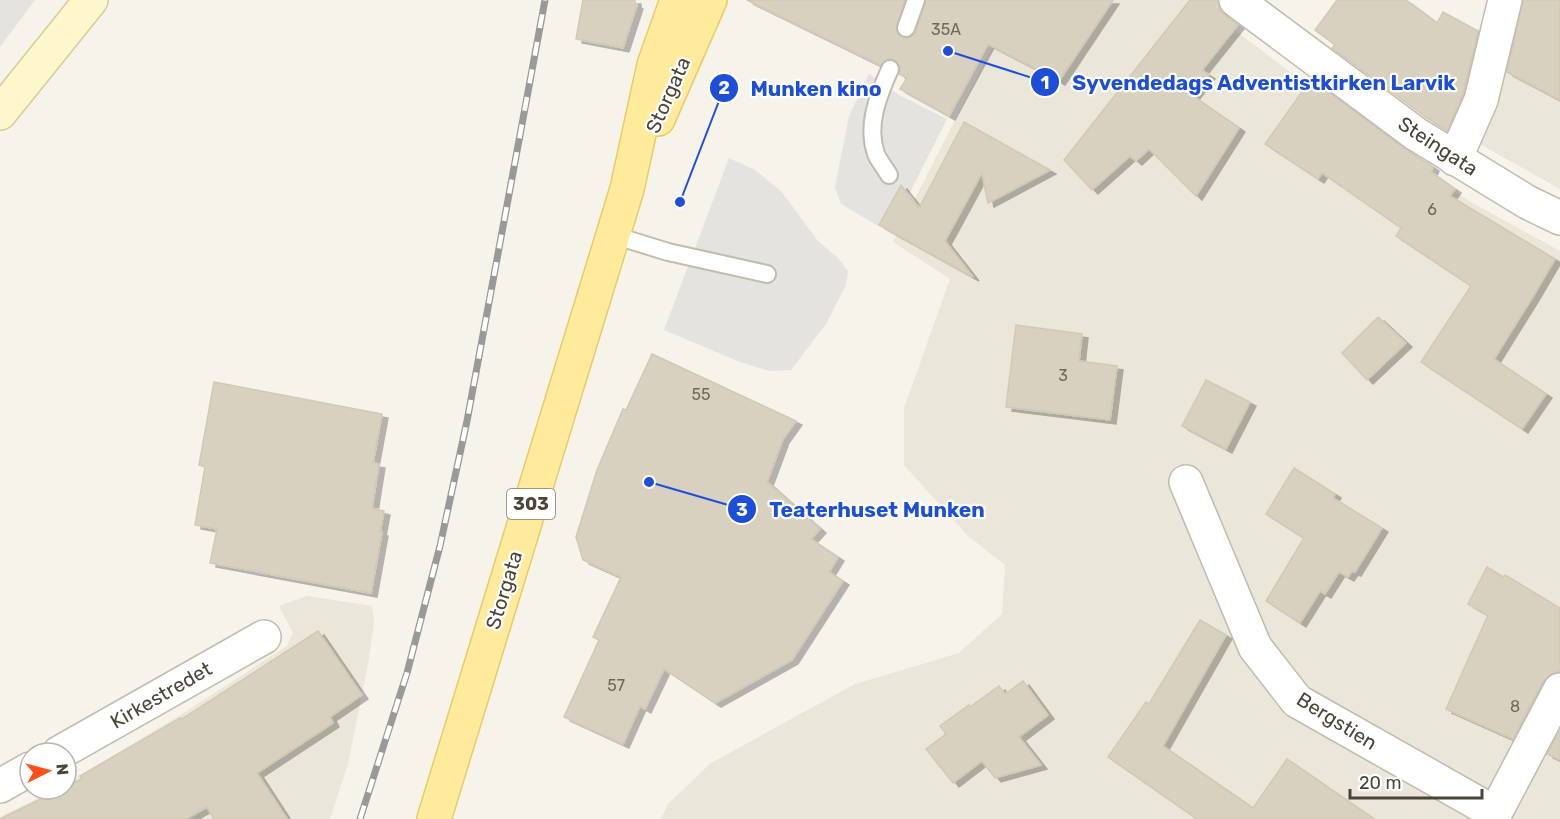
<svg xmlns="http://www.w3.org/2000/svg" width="1560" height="819" font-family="Rubik,sans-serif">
	<defs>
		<filter id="shadow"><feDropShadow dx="6" dy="4" stdDeviation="0" flood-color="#0004"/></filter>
	</defs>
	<rect width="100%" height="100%" fill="#f6f3eb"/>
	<!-- residential -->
	<g fill="#eae6d9">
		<path d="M1016,0H1195L1393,150L1471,202L1560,251V659L1478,819H661L668,804L711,763L855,684L959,653L1002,614L1005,565L968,536L904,465V408L950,279L893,242Z"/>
		<path d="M1517,0H1560V189L1478,143L1498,105L1514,5Z"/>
		<path d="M307,596L372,606L374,621L369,659L348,764L330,819H0V817L56,789H66V784L182,714L287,646L293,633L279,606Z"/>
		<path d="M1560,722V819H1511Z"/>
	</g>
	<!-- parking -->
	<g fill="#e5e3df">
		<path d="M0,0H35L0,47Z"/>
		<path d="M869,74L899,95L947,119L896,220L878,226L841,204L835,187L849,116Z"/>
		<path d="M729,158L755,170L781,191L818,241L838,258L848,271L846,285L826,324L791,370L769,371L740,362L664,330Z"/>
	</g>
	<!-- building -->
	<g fill="#d8d1c0" stroke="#d3c9b3" stroke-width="1.5" filter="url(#shadow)">
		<path d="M583,0H635V4L637,5L623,48L576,39Z"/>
		<path d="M747,0H905L896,29L898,35L907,38L912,36L916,32L926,0H1113L1059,81L988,44L949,116L900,89L907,78L899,74L900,67L895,60L888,59L880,65Z"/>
		<path d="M1190,0H1218L1219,8L1224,15L1238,25L1202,70L1209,75L1193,96L1239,128L1196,196L1149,149L1136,161L1130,156L1092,190L1064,160Z"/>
		<path d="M1337,0H1406L1437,23L1443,12L1478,31L1463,94L1447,131L1427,118L1332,48L1335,45L1315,30Z"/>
		<path d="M1523,0H1560V100L1507,72Z"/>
		<path d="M1311,79L1405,149L1433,167L1431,172L1455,189L1450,196L1555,259L1532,298L1494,359L1546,394L1522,429L1421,362L1471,286L1396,236L1401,228L1322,173L1318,179L1265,144Z"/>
		<path d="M964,122L1050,170L988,203L982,173L945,241L973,277L879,225L901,185L919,208Z"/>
		<path d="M1378,317L1406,343L1367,380L1342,353Z"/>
		<path d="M1016,325L1082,334L1079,361L1117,366L1110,420L1006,407Z"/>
		<path d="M652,354L796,421L783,439L767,482L820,529L811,539L838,557L829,572L843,581L792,660L715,703L664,669L645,709L640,706L623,744L564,717L599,640L593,637L621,577L583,560L576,537L597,470L623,409L626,410Z"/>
		<path d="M1206,380L1250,402L1226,449L1182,426Z"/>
		<path d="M214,382L382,414L373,463L379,464L372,508L384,511L380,532H382L371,593L210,563L217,529L195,525L205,467L199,465Z"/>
		<path d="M1294,468L1335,494L1333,498L1382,528L1355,572L1352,571L1348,577L1339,572L1325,594L1320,591L1300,623L1266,601L1304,538L1266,514Z"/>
		<path d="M1487,567L1503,577L1505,575L1560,608V671L1551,674L1543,681L1513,739L1446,709L1488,615L1468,604Z"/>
		<path d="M1200,620L1226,635L1163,746L1253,808L1287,759L1374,819H1197L1108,757L1146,702L1149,704Z"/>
		<path d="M318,631L362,695L330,717L333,723L257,773L287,819H214L207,807L186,819H0L61,789H66V786L82,779L80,776L180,718L182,719Z"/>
		<path d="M1023,681L1048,715L1019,737L1041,765L995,778L982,761L953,783L926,749L946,734L940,726L969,705L970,707L999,686L1005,694Z"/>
		<path d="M1560,730V760L1547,754Z"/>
	</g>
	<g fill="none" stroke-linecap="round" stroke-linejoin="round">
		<!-- lane casing -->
		<g stroke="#c2bcad" stroke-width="20">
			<g id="lane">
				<path d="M906,28L916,0"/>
				<path d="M889,175C885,168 879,161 876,154C866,125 878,96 890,69"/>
				<path d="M613,235L668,252L767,274"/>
			</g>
		</g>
		<!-- street casing -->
		<g stroke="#c2bcad" stroke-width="36">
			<g id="street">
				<path d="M1236,0L1416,134L1527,202L1560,218"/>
				<path d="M1455,159L1481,100L1505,0"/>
				<path d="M1186,482L1255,647L1297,701L1495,813"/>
				<path d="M59,753L264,637"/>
				<path d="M0,786L30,769"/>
				<path d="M1492,819L1560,690"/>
			</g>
		</g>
		<!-- secondary casing -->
		<g stroke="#d7cb9a" stroke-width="36">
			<path id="secondary" d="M0,113L91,0"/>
		</g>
		<!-- primary casing -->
		<g stroke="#e7cc67" stroke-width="36">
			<g id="primary">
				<path d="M658,119L710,0"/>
				<path d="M434,819L613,235L627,189L654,65L677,0"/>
			</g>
		</g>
		<!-- lane -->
		<use href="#lane" stroke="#fff" stroke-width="16"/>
		<!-- street -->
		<use href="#street" stroke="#fff" stroke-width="33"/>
		<!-- secondary -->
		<use href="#secondary" stroke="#fff7cc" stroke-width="33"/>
		<!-- primary -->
		<use href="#primary" stroke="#ffeb9b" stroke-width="33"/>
		<!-- rail casing -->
		<g stroke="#999" stroke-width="7">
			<path id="rail" d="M360,819L407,673L440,546L467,421L545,0"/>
		</g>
		<!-- rail -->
		<use href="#rail" stroke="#fff" stroke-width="4.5" stroke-dasharray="14" stroke-linecap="butt"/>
	</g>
	<g text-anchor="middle" stroke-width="4.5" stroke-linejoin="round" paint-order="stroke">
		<!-- number labels -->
		<g font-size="16" fill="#6e685a">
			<text x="946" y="35">35A</text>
			<text x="1432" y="215">6</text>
			<text x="1063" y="381">3</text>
			<text x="701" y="400">55</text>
			<text x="616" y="691">57</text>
			<text x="1515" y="712">8</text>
		</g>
		<!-- shield labels -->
		<rect fill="#fff" stroke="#817d74" stroke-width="1.5" x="507" y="489" width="48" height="30" rx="4.5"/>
		<g font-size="18" font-weight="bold" fill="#4b4538">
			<text x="531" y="510">303</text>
		</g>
		<!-- street labels -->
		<g font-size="20" fill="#4b4538" stroke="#fff">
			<text transform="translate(668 95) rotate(-66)" y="7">Storgata</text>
			<text transform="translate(1438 146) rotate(33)" y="7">Steingata</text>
			<text transform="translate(504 590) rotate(-73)" y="7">Storgata</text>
			<text transform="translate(161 695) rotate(-30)" y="7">Kirkestredet</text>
			<text transform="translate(1337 721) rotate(32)" y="7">Bergstien</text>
		</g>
	</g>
	<!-- callouts -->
	<path fill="none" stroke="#1d4ed8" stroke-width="2" d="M948 51L1045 82M680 202L724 88M649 482L742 509"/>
	<g fill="#1d4ed8" stroke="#fff" stroke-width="2">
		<circle cx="948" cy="51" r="6"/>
		<circle cx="680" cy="202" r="6"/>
		<circle cx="649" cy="482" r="6"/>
		<circle cx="1045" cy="82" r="15"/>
		<circle cx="724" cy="88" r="15"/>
		<circle cx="742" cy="509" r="15"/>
	</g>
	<g font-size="18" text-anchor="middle" font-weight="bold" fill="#fff">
		<text x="1045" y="89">1</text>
		<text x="724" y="94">2</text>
		<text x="742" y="516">3</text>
	</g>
	<g font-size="21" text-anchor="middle" font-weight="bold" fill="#1d4ed8" stroke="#fff" stroke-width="4.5" stroke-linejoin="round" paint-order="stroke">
		<text x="1264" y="90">Syvendedags Adventistkirken Larvik</text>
		<text x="816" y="96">Munken kino</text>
		<text x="877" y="517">Teaterhuset Munken</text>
	</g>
	<!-- north arrow -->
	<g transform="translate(48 771) rotate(84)"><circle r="28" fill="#ffffff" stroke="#b7b5af" stroke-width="1.5"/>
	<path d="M0-4.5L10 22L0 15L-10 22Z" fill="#ff5019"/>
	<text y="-9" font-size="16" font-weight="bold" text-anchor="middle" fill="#4b4538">N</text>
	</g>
	<!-- scale -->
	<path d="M1350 789v9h132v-9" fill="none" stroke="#4b4538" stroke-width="3"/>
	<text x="1359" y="789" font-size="18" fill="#4b4538" stroke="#ffffff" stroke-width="4.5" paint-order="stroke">20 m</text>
</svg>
